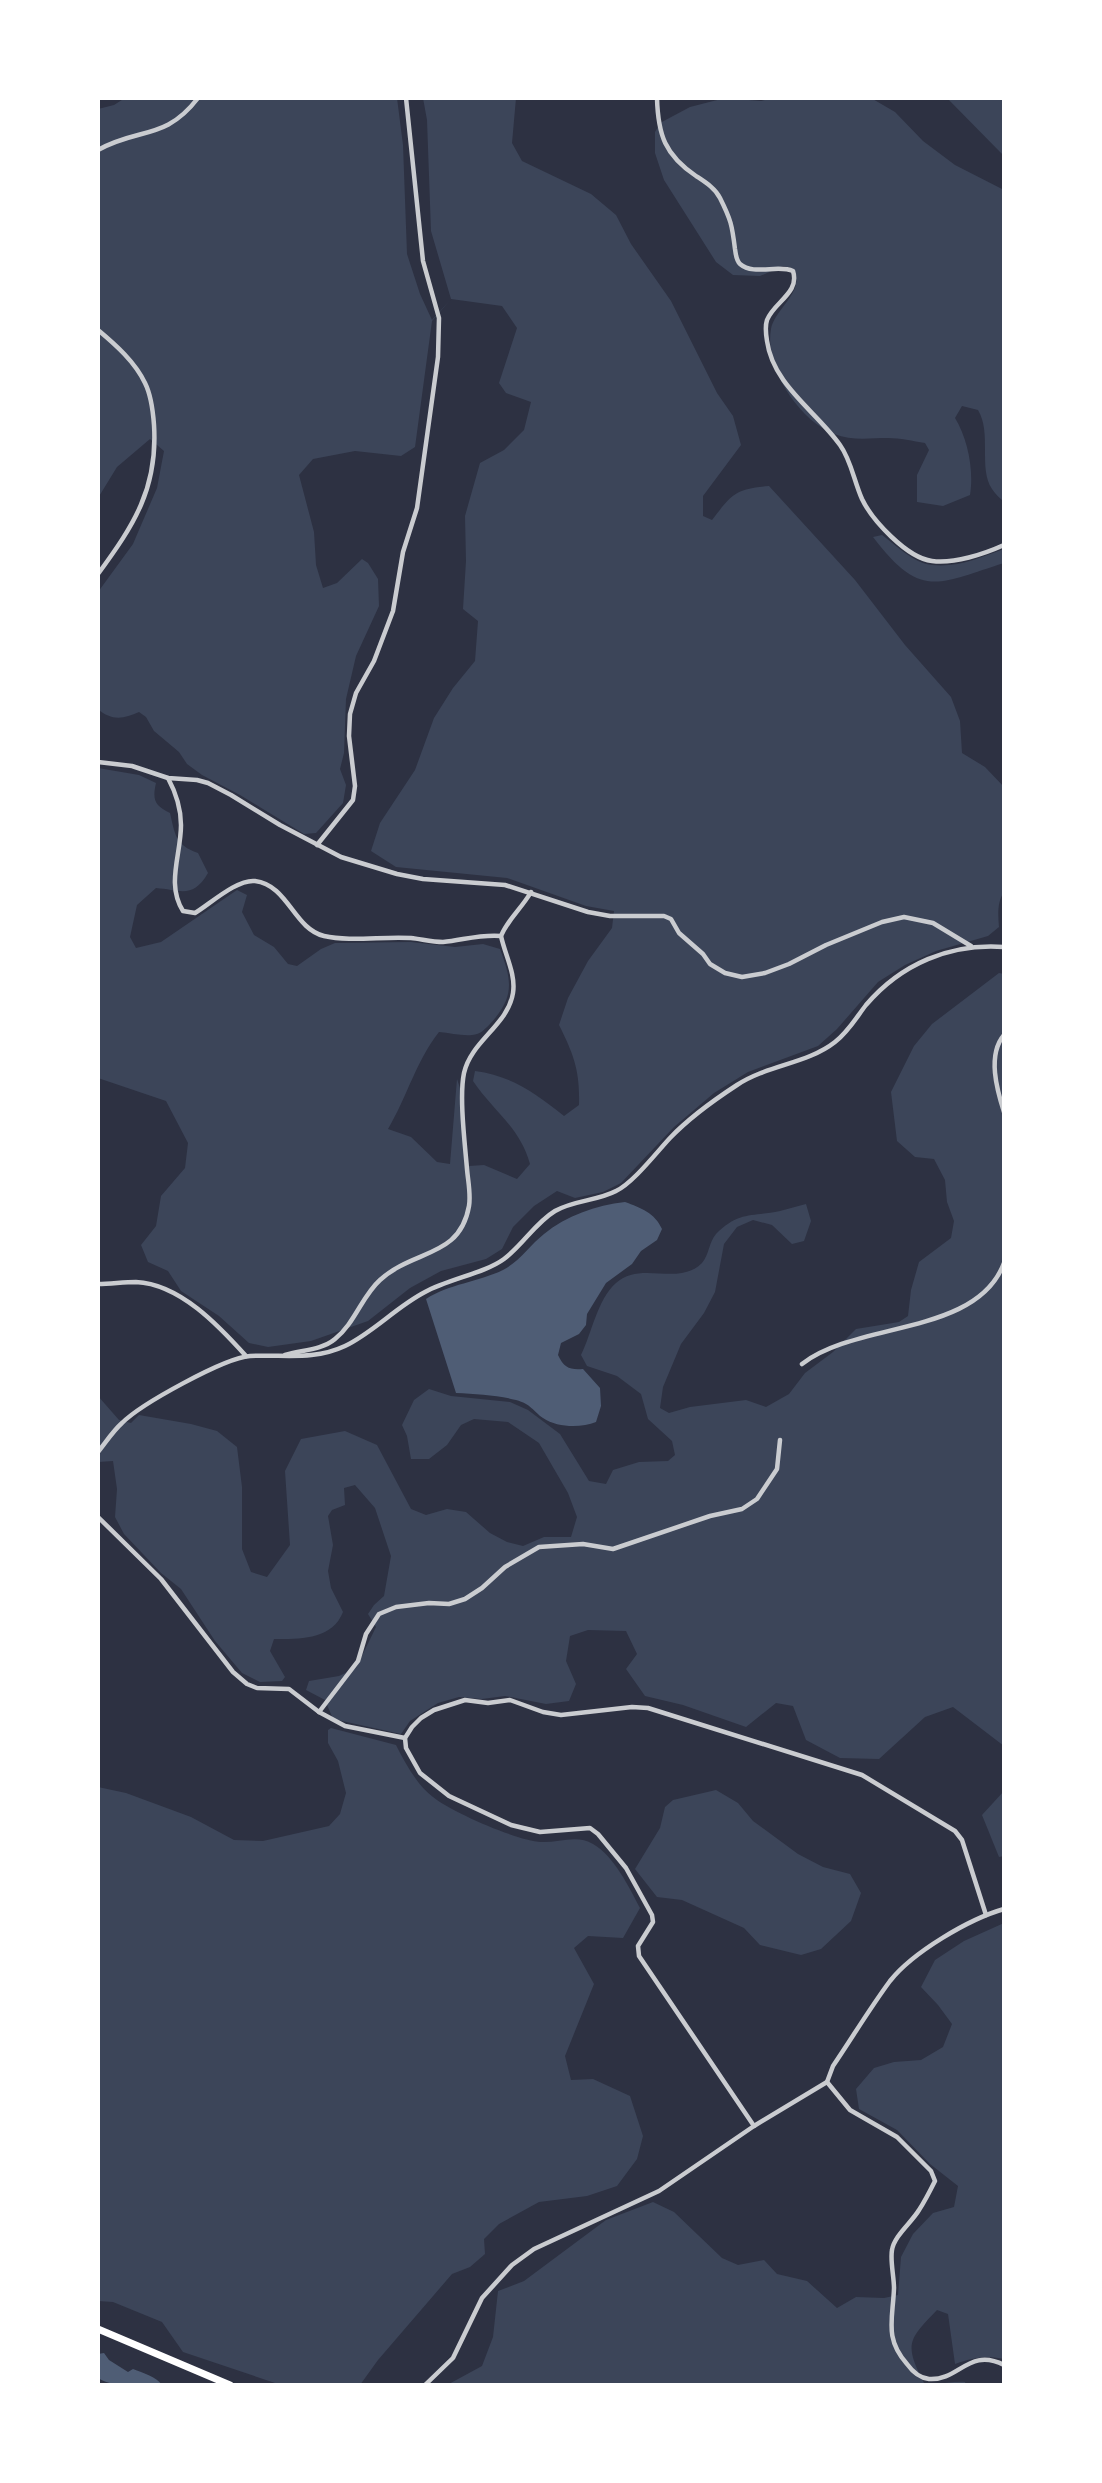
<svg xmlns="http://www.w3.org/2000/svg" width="1102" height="2483" font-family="'Roboto Serif',serif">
	<rect width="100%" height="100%" fill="#2d3142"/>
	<!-- green -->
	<g fill="#3c4559">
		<path d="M125,98H397L403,145L407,254L420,294L432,320L451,299L431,231L427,120L423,98H516L512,143L522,161L591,194L616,215L631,244L671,301L717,393L733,416L741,445L703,496V516L712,520C732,494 735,489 769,486L855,580L905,645L951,697L960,721L962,753L985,767L1004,787V892C997,902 998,915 999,927L988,936L936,951L905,965L878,982L837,1029L818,1046L748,1072L714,1093L674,1127L621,1183L603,1192L575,1198L557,1191L534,1206L513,1227L502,1249L486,1259L441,1271L410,1288L368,1321L311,1341L268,1347L249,1343L219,1316L181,1291L168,1271L148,1262L141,1245L156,1226L161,1196L185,1168L188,1143L166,1101L98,1078V768L139,775L156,783C152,800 155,806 170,813C175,834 175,845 198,853L208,873C193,899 181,890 156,888L137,905L130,937L136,948L161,942L237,890L247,895L242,912L254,935L274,947L288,964L297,966L321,949L335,943L411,942L455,947L483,944L500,949C512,981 515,997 490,1024C484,1030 481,1034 472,1035C462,1036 450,1033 439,1032C416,1061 407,1097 388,1129L411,1137L437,1162L450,1164L457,1079L461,1091L463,1132L469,1166L484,1165L517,1179L530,1164C520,1127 493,1111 473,1081L475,1071C512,1076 535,1093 564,1116L579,1105C580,1071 574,1055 559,1025L568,998L588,961L612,928L614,911L586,906L507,878L396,867L371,851L380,823L415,770L434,718L453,688L475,661L478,621L463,609L466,561L465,516L480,463L504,450L524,430L531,402L506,393L499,383L517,328L502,306L451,299L432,321L415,447L401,456L355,451L313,459L299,475L314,532L316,565L323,588L337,583L362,559L368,563L378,579L379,606L356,656L346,699L344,753L340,769L346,785L343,803L316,833L304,834L240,795L202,775L187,764L179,752L154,731L146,717L139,712C124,719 111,721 98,709V592L133,544L157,488L164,451L150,439L117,467L98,498V109L114,105Z"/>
		<path d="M725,98L761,101L772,98H871L895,112L923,141L955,165L1004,190V502C1000,498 995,494 992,489C978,468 992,433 978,410L962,406L955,418C968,439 974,471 970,495L943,506L917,502V475L929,450L925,443C913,441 900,438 888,438C869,438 852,441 834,434C799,420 764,368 771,329C775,308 808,290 792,268L783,266L760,276L733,275L716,262L664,180L655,153V132L660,123L690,107Z"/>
		<path d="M947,98H1004V156Z"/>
		<path d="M882,535C894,544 909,558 923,563C950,571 979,558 1004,549V563C937,584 921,600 873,537Z"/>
		<path d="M999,973L1004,974V1746L953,1707L925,1717L879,1759L840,1758L806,1740L793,1706L776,1703L746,1727L683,1705L645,1696L626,1669L637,1654L626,1631L588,1630L570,1636L566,1661L576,1684L569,1701L546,1704L505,1696L482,1699L459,1697L438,1703L410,1721L401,1734L333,1719L325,1700L306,1690L309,1681L339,1676L356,1668L376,1627L368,1614L374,1605L384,1596L391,1556L375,1508L355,1485L344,1488L345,1505L332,1510L328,1516L333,1545L328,1571L331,1588L343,1612C332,1640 300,1639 274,1639L270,1651L285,1677L282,1681L260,1682L242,1673L215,1641L181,1589L161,1573L124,1534L115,1517L117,1489L113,1461L98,1462V1396L119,1420L131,1423L139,1415L191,1424L217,1431L237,1447L242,1487V1549L251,1572L267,1577L290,1545L285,1471L301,1439L345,1431L377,1445L411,1509L426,1515L447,1509L466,1512L490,1533L507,1542L523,1546L544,1537H571L577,1517L568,1493L539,1443L508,1422L474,1419L461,1425L447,1445L429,1459H411L407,1436L402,1425L414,1400L429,1389L451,1396L510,1402L528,1410L560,1434L589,1481L606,1484L613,1470L639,1462L668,1461L675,1455L672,1441L648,1419L641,1394L617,1376L587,1366L581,1355C592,1333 597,1300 616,1283C641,1260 678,1287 702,1263C709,1255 709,1242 716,1234C739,1211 752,1217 780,1211C789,1209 797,1206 806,1204L811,1221L804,1241L792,1244L772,1225L753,1220L737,1227L724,1244L715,1292L704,1313L681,1344L663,1387L660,1408L669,1413L690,1407L746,1400L766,1407L789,1394L805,1373L833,1352L856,1329L899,1322L908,1316L911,1290L919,1262L951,1238L954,1221L947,1202L945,1180L934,1159L915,1157L897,1141L891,1092L914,1046L932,1024Z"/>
		<path d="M331,1728L396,1745C405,1763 417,1785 433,1797C451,1812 518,1841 541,1842C558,1843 577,1834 593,1844C614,1856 629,1887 640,1908L623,1938L588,1936L574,1948L594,1984L565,2056L571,2080L593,2079L630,2096L643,2136L637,2159L617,2186L587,2196L539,2202L499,2224L484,2239L485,2254L470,2267L452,2274L378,2360L360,2385H281L183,2352L162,2322L113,2302L98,2301V1787L126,1793L191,1817L234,1840L263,1841L329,1826L340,1814L346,1793L338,1761L328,1743V1730Z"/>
		<path d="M716,1790L738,1803L753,1821L798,1854L823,1867L850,1874L861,1893L851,1921L821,1949L801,1955L760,1945L744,1928L682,1900L657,1897L635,1869L660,1828L665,1807L673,1800Z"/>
		<path d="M1004,1791V1856L999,1857L982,1815Z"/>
		<path d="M1004,1923V2359C986,2355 972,2358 955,2364L948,2314L937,2310C908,2340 904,2344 924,2383C937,2386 951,2381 965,2382L966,2385H447L482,2366L493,2337L498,2291L524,2281L606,2220L653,2202L674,2212L722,2258L738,2265L764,2260L777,2274L807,2281L837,2308L856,2297L884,2298L898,2295L901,2257L913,2234L933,2213L954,2207L958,2186L930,2164L897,2130L859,2109L856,2089L874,2068L894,2062L921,2060L943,2047L952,2024L938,2005L921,1987L935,1960L964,1941Z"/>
	</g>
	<!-- water -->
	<g fill="#4f5d75">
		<path d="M625,1202C641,1208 655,1213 662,1229L657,1240L641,1251L632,1264L606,1283L587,1314L586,1325L579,1334L561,1343L558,1355C564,1368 570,1370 583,1369L600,1388L601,1406L596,1422C581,1428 558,1428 543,1418C533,1411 531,1404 516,1400C497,1395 476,1394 456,1393L426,1299C449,1284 478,1282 503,1270C519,1262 530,1245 544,1234C566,1216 596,1205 625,1202Z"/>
		<path d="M104,2353L109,2360L128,2372L133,2369C143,2373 157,2377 162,2385C141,2385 116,2389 98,2378V2354Z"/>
	</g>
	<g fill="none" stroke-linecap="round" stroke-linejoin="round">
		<!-- minor -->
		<g stroke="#caccd0" stroke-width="4.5">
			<path d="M657,98C658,135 665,155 696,176C705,182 715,188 720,198C731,220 732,225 735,249C736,255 736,260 740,264C754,276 778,264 793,271C800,293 774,302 767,320C765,326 766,335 767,341C773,385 816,411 840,445C851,460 854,481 862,499C872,520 907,558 932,561C954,564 984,554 1004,545"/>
			<path d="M98,150C139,127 165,141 198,98"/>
			<path d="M98,330C116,345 135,362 145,383C151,395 153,411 154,425C158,488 134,525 98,574"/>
			<path d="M98,762L132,766L168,778L197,780L208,783L231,795L280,825L341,857L397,874L423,879L505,885L588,912L610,916H664L671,919L679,933L703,954L710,964L725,973L742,977L765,973L789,964L826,945L882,922L904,917L933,923L971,946"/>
			<path d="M168,778C176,793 181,808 181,825C181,855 166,884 183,911L195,913C210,904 237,879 255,881C288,885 294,929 324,936C350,942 384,936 411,938C421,939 432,942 443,942C463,940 481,934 501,936"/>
			<path d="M317,845L353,800L355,786L349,736L350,714L356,693L374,661L393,611L403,552L417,508L438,357L439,318L423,261L406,98"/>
			<path d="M1004,1035C987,1055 997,1090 1004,1112"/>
			<path d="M98,1284C111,1284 123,1282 136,1282C180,1284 219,1326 246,1356"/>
			<path d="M285,1355C302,1350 322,1350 335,1339C355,1323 362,1296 380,1280C414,1249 460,1258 469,1206C471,1194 468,1181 467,1169C465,1144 459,1097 464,1073C471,1041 508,1025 513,993C516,974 505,955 501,936C508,919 522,908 531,892"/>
			<path d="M802,1364C857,1321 977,1336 1004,1263"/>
			<path d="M98,1452C106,1442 113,1431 122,1423C141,1404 224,1358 250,1356C283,1354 313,1361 345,1346C374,1332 396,1307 425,1292C449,1279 485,1273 504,1259C523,1245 535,1223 555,1211C574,1200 597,1201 616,1191C633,1183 656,1153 670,1138C689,1118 714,1100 737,1085C767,1065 807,1064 835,1042C848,1032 856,1018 866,1005C901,964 950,943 1004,947"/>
			<path d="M98,1517L161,1579L233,1672L247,1684L257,1688L289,1689L319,1712L345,1726L405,1738"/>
			<path d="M319,1712L358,1661L366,1634L379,1614L396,1607L429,1603L449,1604L465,1599L482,1588L505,1567L539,1547L583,1544L613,1549L710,1516L742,1509L757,1499L777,1469L780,1440"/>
			<path d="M827,2082L850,2110L897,2137L931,2171L935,2181C930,2191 925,2201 919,2210C912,2222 894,2236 892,2250C890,2260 894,2277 894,2288C893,2319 884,2338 907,2364C912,2371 920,2378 929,2379C959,2381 969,2347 1004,2365"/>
			<path d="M754,2126L639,1956L638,1946L653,1922L652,1915L626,1868L598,1834L590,1828L540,1832L511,1825L449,1796L420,1773L406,1748L405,1738L412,1727L421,1718L434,1710L465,1700L488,1703L510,1700L543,1712L561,1715L632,1707L648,1708L862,1775L955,1831L962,1840L986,1915"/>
			<path d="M425,2385L453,2358L482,2298L512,2265L534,2249L659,2191L754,2126L827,2082L833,2066C852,2038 870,2008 890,1981C913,1952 969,1919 1004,1909"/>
		</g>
		<!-- primary -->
		<path stroke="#fff" stroke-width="7" d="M98,2329L230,2385"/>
	</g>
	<!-- border -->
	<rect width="1102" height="2483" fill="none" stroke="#ffffff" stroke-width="200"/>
</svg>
